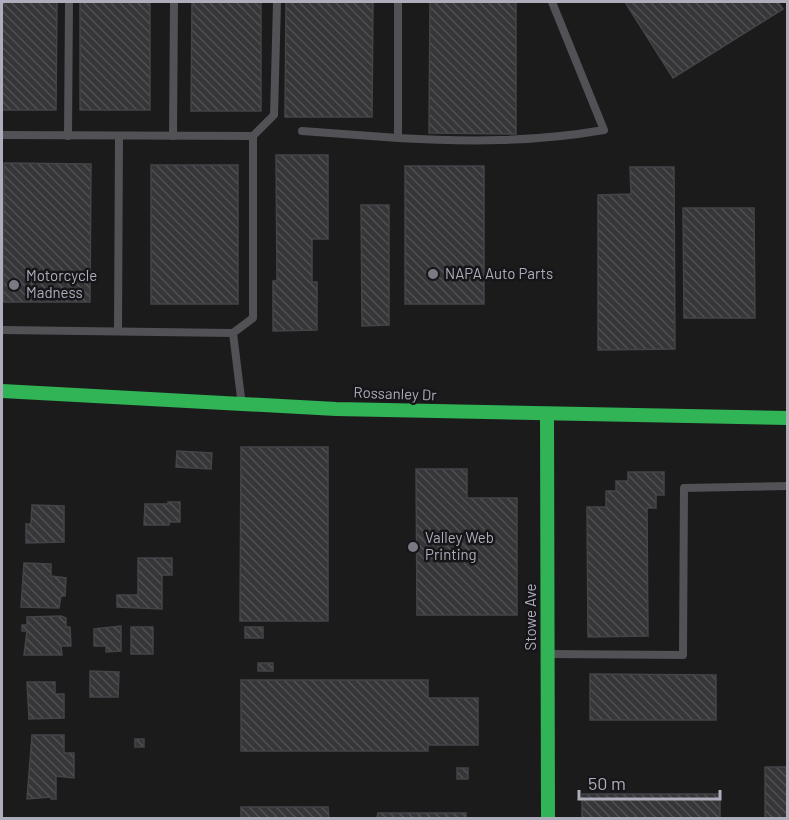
<svg xmlns="http://www.w3.org/2000/svg" width="789" height="820" font-family="Barlow,sans-serif">
	<defs>
		<pattern id="building-back-hatch" width="6" height="6" patternUnits="userSpaceOnUse" patternTransform="scale(1.5)"><rect width="6" height="6" fill="#363638"/><path d="M-1 5l2 2M0 0l6 6M5-1l2 2" fill="none" stroke="#505053"/></pattern>
	</defs>
	<rect width="100%" height="100%" fill="#1b1b1c"/>
	<!-- building -->
	<g fill="url(#building-back-hatch)" stroke="#444448" stroke-width="1.5">
		<path d="M2,2H57L56,110H2Z"/>
		<rect x="80" y="2" width="70" height="108"/>
		<path d="M192,2H261V111H191Z"/>
		<path d="M286,2H373L372,117H285Z"/>
		<path d="M430,2H516V134L429,133Z"/>
		<path d="M625,2H778L783,9L673,78Z"/>
		<path d="M276,155H328V239H312V282H317V330L273,331V281H277Z"/>
		<path d="M4,163L91,164L90,302H3Z"/>
		<rect x="151" y="165" width="87" height="139"/>
		<rect x="405" y="166" width="79" height="138"/>
		<path d="M630,167H674L675,349L598,350V195L631,194Z"/>
		<path d="M361,205H389V325L362,326Z"/>
		<path d="M683,208H754L755,318H684Z"/>
		<path d="M241,447H328V621H240Z"/>
		<path d="M177,451L212,453L211,469L176,467Z"/>
		<path d="M416,469H467V498H517V615H417Z"/>
		<path d="M628,472H664V495H656V508H647L648,636L588,637L587,507H606V491H616V481H628Z"/>
		<path d="M168,502H180V522H169V525H144L145,504H168Z"/>
		<path d="M32,505L64,506V542L26,543V524H31Z"/>
		<path d="M138,558H172V575H162V609L117,607V595H138Z"/>
		<path d="M24,563L51,564V576L66,578L65,596H61L59,608L21,607Z"/>
		<path d="M61,616L66,618V627H70L71,646H61L62,655H24L27,631H22V625H27V617Z"/>
		<path d="M121,626V651L106,652V646H94V629Z"/>
		<rect x="131" y="627" width="22" height="27"/>
		<rect x="245" y="627" width="18" height="11"/>
		<rect x="258" y="663" width="15" height="8"/>
		<path d="M90,671L119,672L118,697H90Z"/>
		<path d="M590,674L716,675V720H590Z"/>
		<path d="M241,680H428V698H478V745H428V751H241Z"/>
		<path d="M27,682H55V694H64V718L29,719Z"/>
		<path d="M32,735H64V753H74V778L56,776V799H51V797L27,799Z"/>
		<rect x="135" y="739" width="9" height="8"/>
		<rect x="765" y="767" width="23" height="51"/>
		<rect x="457" y="768" width="11" height="11"/>
		<rect x="582" y="794" width="138" height="24"/>
		<path d="M241,807H328L329,818H241Z"/>
		<path d="M378,813H466V818H377Z"/>
	</g>
	<g fill="none" stroke-linecap="round" stroke-linejoin="round">
		<!-- lane -->
		<g stroke="#515156" stroke-width="8">
			<path d="M398,2V138C468,142 535,142 604,130L552,2"/>
			<path d="M302,131L398,138"/>
			<path d="M2,135L253,136V318L233,333"/>
			<path d="M68,136L69,2"/>
			<path d="M173,136L174,2"/>
			<path d="M253,136L274,115L277,2"/>
			<path d="M2,330L233,333L241,398"/>
			<path d="M118,331L119,136"/>
			<path d="M550,654L683,655L684,488L788,486"/>
		</g>
		<!-- fast -->
		<g stroke="#30b455" stroke-width="14">
			<path d="M2,391L336,409L788,418"/>
			<path d="M547,415L548,818"/>
		</g>
	</g>
	<!-- markers -->
	<g fill="#7a7a84" stroke="#161518" stroke-width="2">
		<circle cx="433" cy="274" r="6"/>
		<circle cx="14" cy="285" r="6"/>
		<circle cx="413" cy="547" r="6"/>
	</g>
	<g text-anchor="middle" stroke-width="5" stroke-linejoin="round" paint-order="stroke">
		<!-- poi labels -->
		<g font-size="15" fill="#adadbc" stroke="#161518" text-anchor="start">
			<text x="445" y="279">NAPA Auto Parts</text>
			<text x="26" y="281">Motorcycle<tspan x="26" dy="17">Madness</tspan></text>
			<text x="425" y="543">Valley Web<tspan x="425" dy="17">Printing</tspan></text>
		</g>
		<!-- street labels -->
		<g font-size="15" fill="#adadbc" stroke="#161518">
			<text transform="translate(395 394) rotate(2)" y="5">Rossanley Dr</text>
			<text transform="translate(531 617) rotate(-90)" y="5">Stowe Ave</text>
		</g>
	</g>
	<!-- border -->
	<rect width="789" height="820" fill="none" stroke="#adadbc" stroke-width="6"/>
	<!-- scale -->
	<path d="M579 790v9h141v-9" fill="none" stroke="#adadbc" stroke-width="3"/>
	<text x="588" y="790" font-size="18" fill="#adadbc" stroke="#161518" stroke-width="4.5" paint-order="stroke">50 m</text>
</svg>
